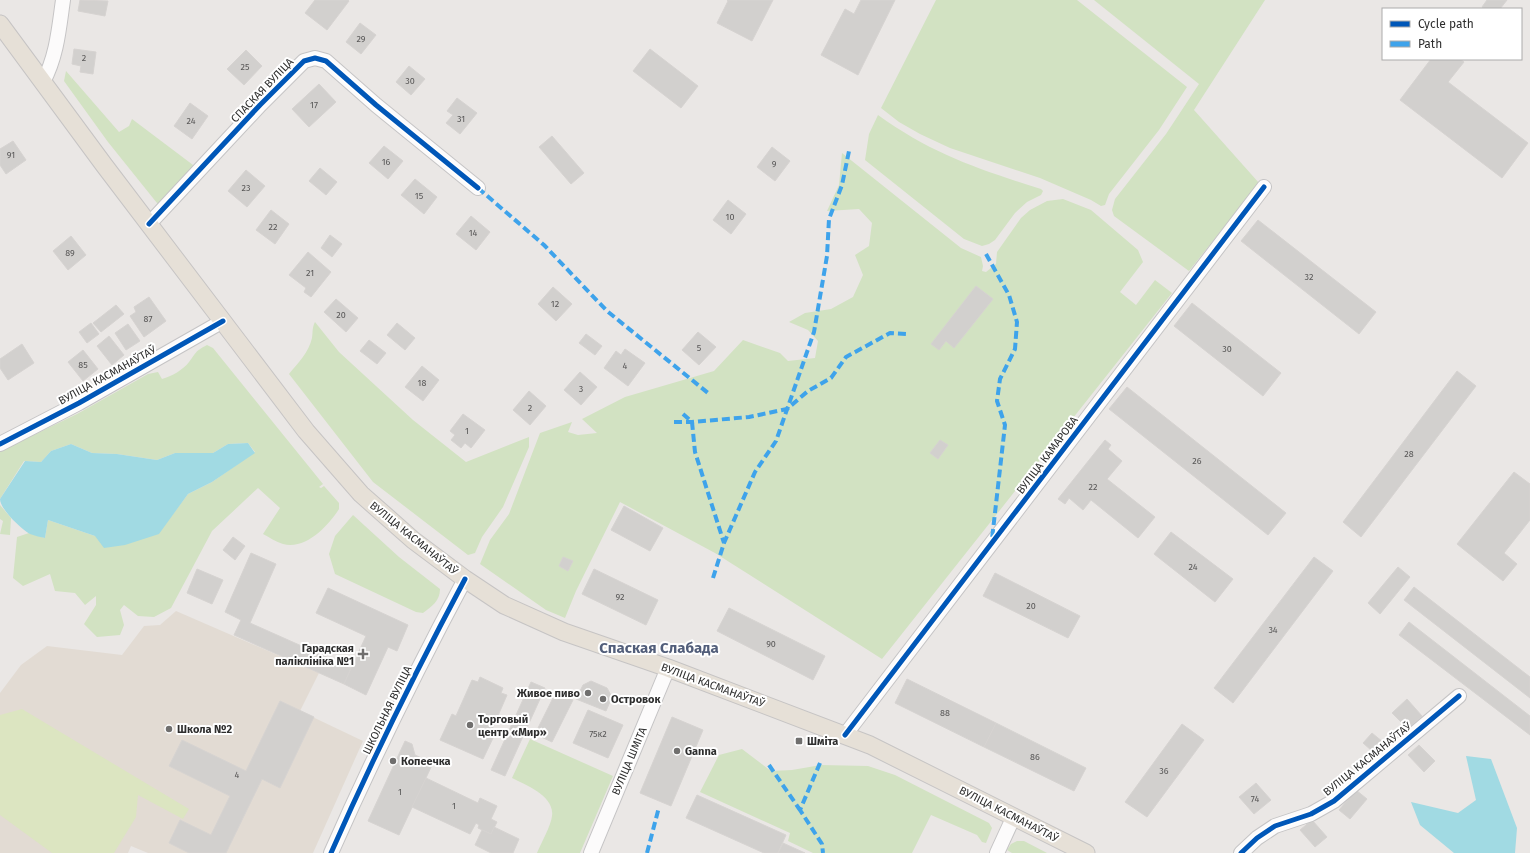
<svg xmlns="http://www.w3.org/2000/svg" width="1530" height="853" font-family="'Fira Sans',sans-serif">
	<rect width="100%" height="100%" fill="#eae7e5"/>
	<!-- education -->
	<path fill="#e2dbd3" d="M176,611L319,673L300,711L363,741L313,853H148L131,846L128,853H0V693L21,665L47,646L122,655L144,626L160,625Z"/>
	<!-- green -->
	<g fill="#d2e2c2">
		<path d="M936,0H1077L1187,87L1159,130L1109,194L1105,205L1101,206L1091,200L1040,178L950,148L920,134L899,122L881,108Z"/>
		<path d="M1094,0H1265L1194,110L1259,183L1189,271L1114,216L1112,210L1115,199L1166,134L1199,84Z"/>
		<path d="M66,71L119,132L129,126L132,119L197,168L161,208L108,142L64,81Z"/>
		<path d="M878,115C932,154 978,169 1041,189L1043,191L1041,195L1027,202L1015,213L995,240L989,244L982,246L964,239L865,160L869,134Z"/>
		<path d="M842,153L961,248L981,257L983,266L982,271L986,272L996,264L997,252L1021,218L1030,210L1047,201L1063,199L1091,210L1138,250L1143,262L1120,292L1136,305L1155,280L1172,293L882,659L715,553L620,502L576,591L565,618L546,610L480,564L490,540L509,514L540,433L572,422L568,432L578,435L597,433L582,419L625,397L714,371L743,340L780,353L788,361L815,358L818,341L808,330L789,322L805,313L831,309L853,297L863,275L855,255L869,246L872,223L859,209L827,211L839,185Z"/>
		<path d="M315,322L339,352L413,420L466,462L529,437V447L503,507L482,537L475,553L468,555L373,482L289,374C298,363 309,352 312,338C313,331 312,328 315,322Z"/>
		<path d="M207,345L213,348L323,484L319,487L321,488L324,486L339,503V509C328,526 306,550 283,544C276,542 269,537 263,534L280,508L258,488L212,531L171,608L154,617L138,616L124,605L120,610L124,625L120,635L97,637L84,624L96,605V596L85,605L75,593L55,591L50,574L23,586L13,578L17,537L29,533L45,538L48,520L95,536L158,534L188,494L212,482L255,452L248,443L228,444L213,453H175L157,460L117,454L92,453L71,444L51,451L41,462L24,461L0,499V441L15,444L77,414L148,374L158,372L162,379C172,376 183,370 189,362C197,352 194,352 207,345Z"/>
		<path d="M0,505L11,518L10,535L0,534L3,521L0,519Z"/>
		<path d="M353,515L399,557L440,589C440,601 432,606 423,613L416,612L335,574L329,554L335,536Z"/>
		<path d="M530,739L613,776L580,853H537C541,843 551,826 552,816C555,796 526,785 512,778Z"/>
		<path d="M742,749L771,771L792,770L821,765L868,766L895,775L989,823L992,828L986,843L982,842L977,835L931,815L912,853H813L788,841L790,833L700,792L719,755Z"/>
		<path d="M1017,841H1024L1047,853H1012L1007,850L1011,844Z"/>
	</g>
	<!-- pitch -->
	<path fill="#dce5c1" d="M22,709L189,809L183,819L138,795L136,817L114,853H52L0,815V715Z"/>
	<!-- water -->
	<g fill="#a1dae3">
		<path d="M248,443L255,453L212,482L188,494L159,534L125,545L104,548L95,536L48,520L45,538C41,537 35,536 30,534C21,529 0,509 0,499L25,461L41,462L51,451L71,444L92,453L117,454L157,460L175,453H213L228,444Z"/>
		<path d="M1466,756L1491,759L1517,828L1515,853H1454L1420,825L1411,802L1458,813L1476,800Z"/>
	</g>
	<!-- building -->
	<g fill="#d2d0ce" stroke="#d6d3d1">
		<path d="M80,0L108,1L105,16L78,11Z"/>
		<path d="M315,0H348L349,1L327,30L305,13Z"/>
		<path d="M727,0H773L752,41L717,23L728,1Z"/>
		<path d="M861,0H895L858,75L821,55L845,9L854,14Z"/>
		<path d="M1487,0H1507L1500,9H1485L1482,7Z"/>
		<path d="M360,23L376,35L361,54L346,42Z"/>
		<path d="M74,49L96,52L93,74L80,72L81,66L72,64Z"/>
		<path d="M650,49L698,86L681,108L633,71Z"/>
		<path d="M246,50L262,66L244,85L227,69Z"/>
		<path d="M1431,59H1460L1464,62L1448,82L1528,143L1502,178L1400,100Z"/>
		<path d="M409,66L425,79L411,95L396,82Z"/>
		<path d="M319,84L336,102L309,127L292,109Z"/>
		<path d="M457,98L477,113L460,134L446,123L453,115L447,111Z"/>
		<path d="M190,103L208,116L192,139L174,126Z"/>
		<path d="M552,136L584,173L571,184L539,147Z"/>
		<path d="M13,141L26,160L6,174L0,165V149Z"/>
		<path d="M384,146L403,161L388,179L369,163Z"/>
		<path d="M772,147L790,161L775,181L757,167Z"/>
		<path d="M320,168L337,182L326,195L309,181Z"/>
		<path d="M246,170L265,186L247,207L228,191Z"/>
		<path d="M415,179L437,197L424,214L401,195Z"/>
		<path d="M728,200L746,214L731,234L713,220Z"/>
		<path d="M271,210L289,224L275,244L256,230Z"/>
		<path d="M471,216L490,232L476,250L456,234Z"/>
		<path d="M1258,220L1376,312L1359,334L1241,241Z"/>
		<path d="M330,235L342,244L332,257L321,248Z"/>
		<path d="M71,236L86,255L68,270L53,251Z"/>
		<path d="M308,252L331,272L311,297L304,292L306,288L289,275Z"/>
		<path d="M976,286L993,299L954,348L946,341L939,350L931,344Z"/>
		<path d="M553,287L572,304L556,321L538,304Z"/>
		<path d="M149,297L166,321L144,337L130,316L136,312L134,307Z"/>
		<path d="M336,299L358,318L346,332L324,312Z"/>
		<path d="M1192,303L1281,373L1263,396L1174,326Z"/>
		<path d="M116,305L124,314L101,332L93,323Z"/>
		<path d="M91,323L99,334L87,343L79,332Z"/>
		<path d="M397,323L415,338L405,350L387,335Z"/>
		<path d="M128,324L140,341L126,350L115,333Z"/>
		<path d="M698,332L716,347L699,365L682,350Z"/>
		<path d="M586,334L602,346L595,355L579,343Z"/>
		<path d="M109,336L124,355L112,365L97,346Z"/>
		<path d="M369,340L386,353L377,364L360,351Z"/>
		<path d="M22,344L34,363L8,380L0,368V359Z"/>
		<path d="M625,349L645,363L628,386L604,368L616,351L621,355Z"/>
		<path d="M83,350L98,369L83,381L68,362Z"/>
		<path d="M422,366L439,380L423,401L405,387Z"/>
		<path d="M1457,371L1476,386L1361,537L1343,522Z"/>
		<path d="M580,372L597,387L581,405L564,390Z"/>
		<path d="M1127,387L1286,513L1268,535L1109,409Z"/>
		<path d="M529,391L546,406L530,425L513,410Z"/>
		<path d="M463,414L485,430L471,448L465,443L461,448L451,440L455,435L450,431Z"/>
		<path d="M940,440L948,445L938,459L930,453Z"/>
		<path d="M1105,440L1111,445L1108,449L1122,461L1107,479L1155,517L1138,538L1091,500L1083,510L1069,498L1065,504L1058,499Z"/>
		<path d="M1514,472L1530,484V520L1504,553L1517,564L1503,581L1457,544Z"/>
		<path d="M624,506L663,528L650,551L611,530Z"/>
		<path d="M1171,532L1233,579L1215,602L1154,554Z"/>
		<path d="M233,537L245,546L235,560L223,550Z"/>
		<path d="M251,553L276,564L250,623L351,668L344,684L234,635L241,620L225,612Z"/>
		<path d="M563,557L573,561L568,571L559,566Z"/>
		<path d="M1314,557L1333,571L1233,703L1214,688Z"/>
		<path d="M1398,567L1410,577L1380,614L1368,603Z"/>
		<path d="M197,569L223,580L212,604L187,593Z"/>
		<path d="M594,569L658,600L646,625L582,594Z"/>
		<path d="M995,573L1080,616L1068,638L983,596Z"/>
		<path d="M1414,587L1530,677V698L1404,600Z"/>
		<path d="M328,588L408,625L397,651L388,647L366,695L344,684L366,636L316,613Z"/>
		<path d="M729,608L825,656L813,680L717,631Z"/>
		<path d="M1409,622L1530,716V735L1399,635Z"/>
		<path d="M480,677L503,688L501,693L507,695L490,734L494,736L483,759L440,740L452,714L456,716L472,680L478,682Z"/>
		<path d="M907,679L996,723L984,747L895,703Z"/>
		<path d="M591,681L607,688L612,697L606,711L576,699L583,685Z"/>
		<path d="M531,682L545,688L505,776L491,770Z"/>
		<path d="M556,692L573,700L552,742L535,734Z"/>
		<path d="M1407,699L1422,716L1408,729L1392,713Z"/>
		<path d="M280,701L314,717L280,788L262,779L226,853H189L169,843L180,820L211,835L230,796L169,766L182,740L246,771Z"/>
		<path d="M588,710L623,725L608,758L573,743Z"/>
		<path d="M672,717L703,730L671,806L640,793Z"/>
		<path d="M996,723L1086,768L1074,791L984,747Z"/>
		<path d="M1182,724L1204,740L1147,817L1125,802Z"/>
		<path d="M1372,733L1389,747L1380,758L1363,743Z"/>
		<path d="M405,741L412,744L415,755L433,763L399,835L368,821Z"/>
		<path d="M1419,745L1435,761L1424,772L1408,755Z"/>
		<path d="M426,778L478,803L480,798L497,806L491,819L497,822L491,834L478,828L479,825L476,823L470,834L412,807Z"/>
		<path d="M1256,783L1271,800L1254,814L1239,797Z"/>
		<path d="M1356,790L1367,799L1350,819L1339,810Z"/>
		<path d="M697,795L786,835L778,853H764L686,818Z"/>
		<path d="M1312,820L1327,837L1315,847L1300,830Z"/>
		<path d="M494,827L519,839L513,853H491L475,845L482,830L491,834Z"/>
		<path d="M783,843L805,853H778Z"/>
	</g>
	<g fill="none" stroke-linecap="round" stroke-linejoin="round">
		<!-- minor casing -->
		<g stroke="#c5c4c5" stroke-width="16">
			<g id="minor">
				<path d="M43,82C57,56 59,28 63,0"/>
				<path d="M149,224L260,105L304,61L315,58L326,61L376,105L478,188"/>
				<path d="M0,444L79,403L223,321"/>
				<path d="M845,735L1264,187"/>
				<path d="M331,853C372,760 417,669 465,579"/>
				<path d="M591,853L668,668"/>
				<path d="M997,853L1014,816"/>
				<path d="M1241,853L1257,838L1275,826L1311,814L1334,801L1459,696"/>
			</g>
		</g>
		<!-- major casing -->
		<g stroke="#c6c4c4" stroke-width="19">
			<path id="major" d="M0,24L104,165L306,431L361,494L413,540L465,579L504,605L564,632L668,668L870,745L1086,853"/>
		</g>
		<!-- minor -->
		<use href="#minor" stroke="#fcfbfb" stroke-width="14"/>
		<!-- major -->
		<use href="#major" stroke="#e6e0d7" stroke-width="17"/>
		<!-- quiet -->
		<g stroke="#3ea3eb" stroke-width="4" stroke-dasharray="8 4" stroke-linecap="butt">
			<path d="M478,188L544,245L607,311L708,393"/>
			<path d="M986,254L1009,295L1017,322L1015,349L1000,379L997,401L1005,425L992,539"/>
			<path d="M683,414L692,422L695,452L724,543"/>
			<path d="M674,422H692L749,417L787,409L808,391L831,378L846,357L890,333L907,334"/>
			<path d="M713,578L724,543L755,472L776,441L814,332L827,256L829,219L842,185L849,151"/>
			<path d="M820,763L800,810L822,844L823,853"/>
			<path d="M769,765L800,810"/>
			<path d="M647,853L659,807"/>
		</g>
		<!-- cycleway casing -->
		<g stroke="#fff" stroke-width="8">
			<g id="cycleway">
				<path d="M149,224L260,105L304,61L315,58L326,61L376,105L478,188"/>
				<path d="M0,444L79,403L223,321"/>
				<path d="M845,735L1264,187"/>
				<path d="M331,853C372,760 417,669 465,579"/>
				<path d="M1241,853L1257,838L1275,826L1311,814L1334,801L1459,696"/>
			</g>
		</g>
		<!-- cycleway -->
		<use href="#cycleway" stroke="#0057b8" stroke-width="5"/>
	</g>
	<!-- markers -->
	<g fill="#706f6e" stroke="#fff" stroke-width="1.5">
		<path d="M361 648h4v4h4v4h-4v4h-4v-4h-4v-4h4z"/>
		<circle cx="588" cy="693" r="4"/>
		<circle cx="603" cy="699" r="4"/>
		<circle cx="470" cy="725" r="4"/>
		<circle cx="169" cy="729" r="4"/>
		<rect x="795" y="737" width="8" height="8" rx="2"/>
		<circle cx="677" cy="751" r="4"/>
		<circle cx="393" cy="761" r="4"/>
	</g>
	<g text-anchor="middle" stroke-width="4" stroke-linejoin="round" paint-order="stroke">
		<!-- number labels -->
		<g font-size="9" fill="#585757">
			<text x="361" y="42">29</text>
			<text x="84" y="61">2</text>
			<text x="245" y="70">25</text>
			<text x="410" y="84">30</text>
			<text x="314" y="108">17</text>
			<text x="461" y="122">31</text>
			<text x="191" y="124">24</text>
			<text x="11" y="158">91</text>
			<text x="386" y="165">16</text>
			<text x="774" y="167">9</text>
			<text x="246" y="191">23</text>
			<text x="419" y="199">15</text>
			<text x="730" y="220">10</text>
			<text x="273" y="230">22</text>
			<text x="473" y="236">14</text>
			<text x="70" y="256">89</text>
			<text x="310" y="276">21</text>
			<text x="1309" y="280">32</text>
			<text x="555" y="307">12</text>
			<text x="341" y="318">20</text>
			<text x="148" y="322">87</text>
			<text x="699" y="351">5</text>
			<text x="1227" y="352">30</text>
			<text x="83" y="368">85</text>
			<text x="625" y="369">4</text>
			<text x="422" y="386">18</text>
			<text x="581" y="392">3</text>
			<text x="530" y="411">2</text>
			<text x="467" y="434">1</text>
			<text x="1409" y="457">28</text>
			<text x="1197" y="464">26</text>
			<text x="1093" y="490">22</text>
			<text x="1193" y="570">24</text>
			<text x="620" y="600">92</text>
			<text x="1031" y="609">20</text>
			<text x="1273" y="633">34</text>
			<text x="771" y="647">90</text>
			<text x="945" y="716">88</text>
			<text x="598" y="737">75к2</text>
			<text x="1035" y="760">86</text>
			<text x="1164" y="774">36</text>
			<text x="237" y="778">4</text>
			<text x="400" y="795">1</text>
			<text x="1255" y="802">74</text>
			<text x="454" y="809">1</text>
		</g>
		<!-- street labels -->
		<g font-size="11" fill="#2e2e2e" stroke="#fff">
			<text transform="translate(262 90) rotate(-46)" y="4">СПАСКАЯ ВУЛІЦА</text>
			<text transform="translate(107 375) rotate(-29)" y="4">ВУЛІЦА КАСМАНАЎТАЎ</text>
			<text transform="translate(1047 455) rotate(-53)" y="4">ВУЛІЦА КАМАРОВА</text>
			<text transform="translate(414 538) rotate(39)" y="4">ВУЛІЦА КАСМАНАЎТАЎ</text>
			<text transform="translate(713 685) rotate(20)" y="4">ВУЛІЦА КАСМАНАЎТАЎ</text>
			<text transform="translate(387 710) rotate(-64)" y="4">ШКОЛЬНАЯ ВУЛІЦА</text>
			<text transform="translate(1367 759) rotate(-39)" y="4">ВУЛІЦА КАСМАНАЎТАЎ</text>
			<text transform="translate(629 761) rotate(-67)" y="4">ВУЛІЦА ШМІТА</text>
			<text transform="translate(1009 814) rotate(27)" y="4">ВУЛІЦА КАСМАНАЎТАЎ</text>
		</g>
		<!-- poi labels -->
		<g font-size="11" font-weight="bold" fill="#2e2e2e" stroke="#fff" text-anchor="start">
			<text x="354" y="652" text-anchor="end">Гарадская<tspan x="354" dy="13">паліклініка №1</tspan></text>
			<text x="580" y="697" text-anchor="end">Живое пиво</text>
			<text x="611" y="703">Островок</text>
			<text x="478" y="723">Торговый<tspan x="478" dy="13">центр «Мир»</tspan></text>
			<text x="177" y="733">Школа №2</text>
			<text x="807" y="745">Шміта</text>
			<text x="685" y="755">Ganna</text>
			<text x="401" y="765">Копеечка</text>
		</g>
		<!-- district labels -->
		<g font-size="15" font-weight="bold" fill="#525e7a" stroke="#fff">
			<text x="659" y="653">Спаская Слабада</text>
		</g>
	</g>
	<!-- legend -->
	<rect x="1382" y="8" width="140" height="52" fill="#ffffff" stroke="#ababab"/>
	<rect x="1390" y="21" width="20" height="6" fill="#0057b8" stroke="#ababab"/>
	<text x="1418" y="28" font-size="12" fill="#2e2e2e">Cycle path</text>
	<rect x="1390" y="41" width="20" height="6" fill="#3ea3eb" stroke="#ababab"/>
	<text x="1418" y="48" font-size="12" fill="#2e2e2e">Path</text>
</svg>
